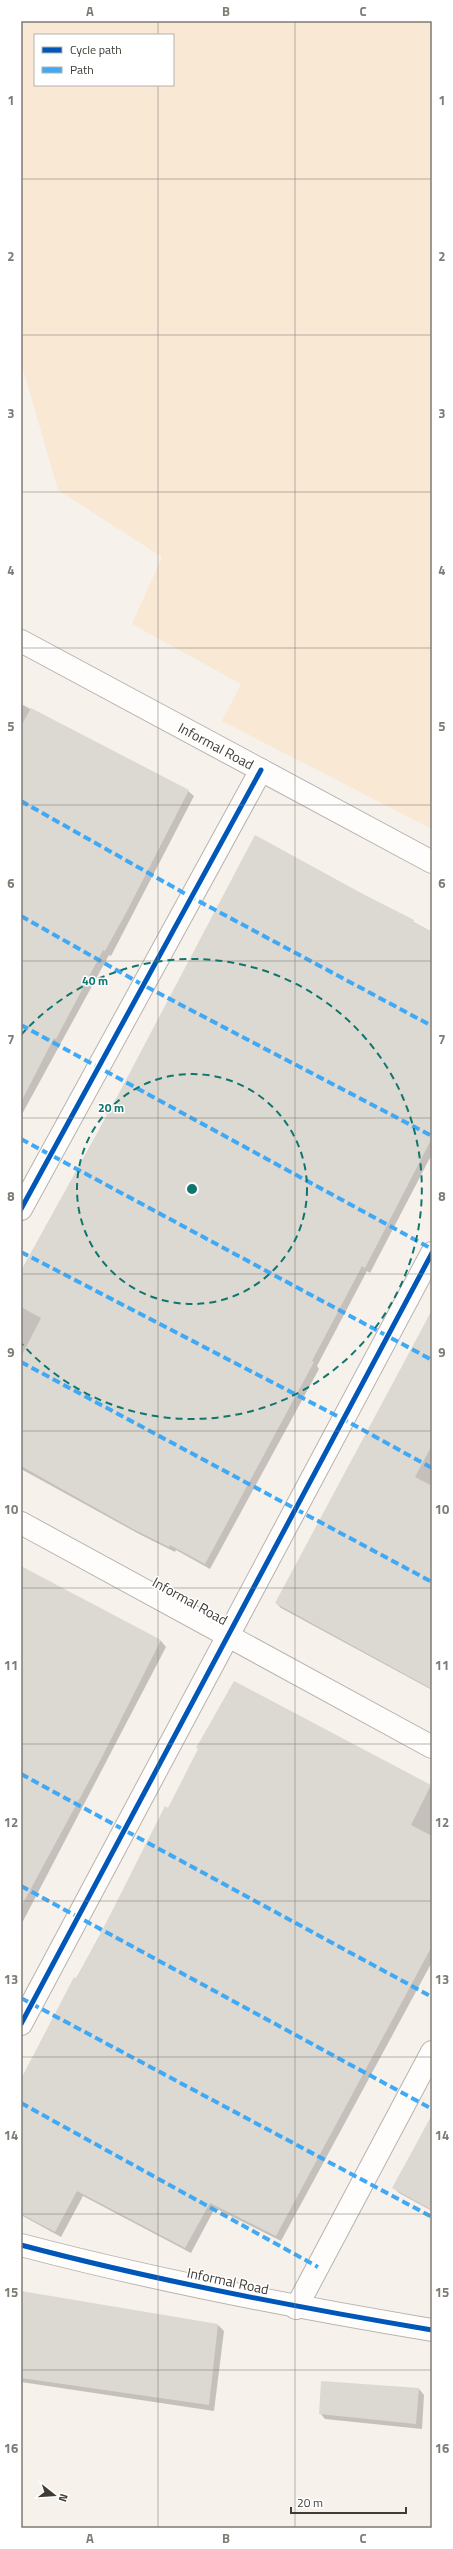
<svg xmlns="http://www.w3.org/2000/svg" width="453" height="2549" font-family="'Titillium Web',sans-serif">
	<rect width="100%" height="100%" fill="#f7f1eb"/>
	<!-- green -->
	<path fill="#f8e8d4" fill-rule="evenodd" d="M21,21H432V829L222,721L241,684L132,624L162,557L58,490L21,362ZM35,35H173V85H35Z"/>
	<!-- shadow -->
	<g fill="#0003">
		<path d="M21,704L188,791L194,796L111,956L109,955L21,1116Z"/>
		<path d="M255,836L432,932V1154L370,1273L367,1271L317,1366L319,1369L210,1569L176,1550L175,1552L139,1534L21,1469V1271L119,1095Z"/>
		<path d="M432,1310V1690L281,1608L276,1603L391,1393Z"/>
		<path d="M21,1567L161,1641L166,1647L21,1925Z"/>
		<path d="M234,1682L432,1787V1962L281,2241L215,2208L191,2253L83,2196L61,2237L21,2215V2079L169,1809Z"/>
		<path d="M432,2115V2211L399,2193L394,2188Z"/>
		<path d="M21,2301L218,2325L224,2331L214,2411L21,2382Z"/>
		<path d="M419,2389L424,2395L422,2429L325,2419L320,2413Z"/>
	</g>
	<!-- building -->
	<g fill="#dcd8d2">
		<path d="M31,708L189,790L127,911L105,951L103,950L56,1039L54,1038L21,1102V726Z"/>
		<path d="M255,835L361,893L414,920L413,922L432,932V1138L365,1268L362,1266L312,1361L314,1362L205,1564L170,1545L169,1547L133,1529L21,1466V1357L41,1318L21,1307V1271L118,1095Z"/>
		<path d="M432,1310V1445L415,1477L432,1486V1689L275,1603Z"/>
		<path d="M21,1566L161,1640L101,1759L21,1907Z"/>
		<path d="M234,1681L431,1785L411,1825L432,1836V1946L276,2236L210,2203L185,2248L77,2191L55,2232L21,2214V2079L74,1977L76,1979L105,1925L165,1806L168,1808L198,1749L196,1748Z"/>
		<path d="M432,2115V2210L392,2188Z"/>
		<path d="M21,2291L218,2324L209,2405L21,2378Z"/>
		<path d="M321,2381L419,2388L416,2424L319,2414Z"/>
	</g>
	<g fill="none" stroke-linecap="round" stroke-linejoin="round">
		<!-- minor casing -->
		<g stroke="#b8b3ae" stroke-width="24">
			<g id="minor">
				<path d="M21,641L432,862"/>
				<path d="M21,1209L261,770"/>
				<path d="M21,1523L432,1747"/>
				<path d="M21,2024L432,1253"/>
				<path d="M21,2245C157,2281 294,2307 432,2330"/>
				<path d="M296,2308L432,2052"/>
			</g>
		</g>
		<!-- minor -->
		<use href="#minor" stroke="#fefdfc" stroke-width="22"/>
		<!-- quiet -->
		<g stroke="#3fa9f5" stroke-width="4" stroke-dasharray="8 4" stroke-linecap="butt">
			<path d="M21,801L191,897L432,1026"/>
			<path d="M21,916L143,985L432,1136"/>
			<path d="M21,1025L432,1249"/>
			<path d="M21,1139L432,1360"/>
			<path d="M21,1252L343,1419L432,1468"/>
			<path d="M21,1362L432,1582"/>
			<path d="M21,1774L432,1997"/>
			<path d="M21,1886L432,2109"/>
			<path d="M21,1998L432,2217"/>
			<path d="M21,2103L318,2267"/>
		</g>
		<!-- cycleway casing -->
		<g stroke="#fff" stroke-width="8">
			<g id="cycleway">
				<path d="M21,1209L261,770"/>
				<path d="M21,2024L432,1253"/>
				<path d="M21,2245C157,2281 294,2307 432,2330"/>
			</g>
		</g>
		<!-- cycleway -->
		<use href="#cycleway" stroke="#0057b8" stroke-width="5"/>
	</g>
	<!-- grid -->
	<path fill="none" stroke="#7f7b75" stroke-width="1" stroke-opacity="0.55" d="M158,21V35M295,21V2528M158,85V2528M21,179H432M21,335H432M21,492H432M21,648H432M21,805H432M21,961H432M21,1118H432M21,1274H432M21,1431H432M21,1588H432M21,1744H432M21,1901H432M21,2057H432M21,2214H432M21,2370H432"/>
	<!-- distance rings -->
	<g fill="none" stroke="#0f766e" stroke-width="2" stroke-dasharray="7 5">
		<circle cx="192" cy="1189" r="115"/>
		<path d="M21 1035A230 230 0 1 1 21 1343"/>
	</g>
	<g text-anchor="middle" stroke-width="3" stroke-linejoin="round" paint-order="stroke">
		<!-- street labels -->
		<g font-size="14" fill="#3f3b35" stroke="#fff">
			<text transform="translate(216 746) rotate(28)" y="5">Informal Road</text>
			<text transform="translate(190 1601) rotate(29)" y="5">Informal Road</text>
			<text transform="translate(228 2281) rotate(12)" y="5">Informal Road</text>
		</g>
	</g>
	<circle cx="192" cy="1189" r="6" fill="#0f766e" stroke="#fff" stroke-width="2"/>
	<g font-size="12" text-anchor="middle" font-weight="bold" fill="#0f766e" stroke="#fff" stroke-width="3" stroke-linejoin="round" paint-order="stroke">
		<text x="95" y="985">40 m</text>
		<text x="111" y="1112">20 m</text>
	</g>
	<!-- border -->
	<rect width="453" height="2549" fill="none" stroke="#ffffff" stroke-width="44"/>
	<!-- legend -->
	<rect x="34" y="34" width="140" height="52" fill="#ffffff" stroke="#b2b1ae"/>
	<rect x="42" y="47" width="20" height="6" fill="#0057b8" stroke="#b2b1ae"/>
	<text x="70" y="54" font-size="12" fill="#3f3b35">Cycle path</text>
	<rect x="42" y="67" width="20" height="6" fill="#3fa9f5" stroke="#b2b1ae"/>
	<text x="70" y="74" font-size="12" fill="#3f3b35">Path</text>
	<!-- north arrow -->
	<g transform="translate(54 2495) rotate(107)" stroke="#ffffff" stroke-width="3" paint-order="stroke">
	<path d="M0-3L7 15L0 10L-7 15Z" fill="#3f3b35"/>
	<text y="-6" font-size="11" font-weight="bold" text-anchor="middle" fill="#3f3b35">N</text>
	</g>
	<!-- scale -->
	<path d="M291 2507v6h115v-6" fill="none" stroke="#3f3b35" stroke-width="2"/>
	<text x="297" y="2507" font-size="12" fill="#3f3b35" stroke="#ffffff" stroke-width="3" paint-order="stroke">20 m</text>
	<rect x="22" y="22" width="409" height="2505" fill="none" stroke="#7f7b75" stroke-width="1.5"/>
	<g font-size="13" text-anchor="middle" font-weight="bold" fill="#7f7b75">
		<text x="90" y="16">A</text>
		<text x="226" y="16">B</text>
		<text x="363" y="16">C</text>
		<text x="11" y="105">1</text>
		<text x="442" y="105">1</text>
		<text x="11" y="261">2</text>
		<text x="442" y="261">2</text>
		<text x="11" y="418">3</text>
		<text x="442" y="418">3</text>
		<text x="11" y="575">4</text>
		<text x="442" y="575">4</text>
		<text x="11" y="731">5</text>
		<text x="442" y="731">5</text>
		<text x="11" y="888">6</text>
		<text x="442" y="888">6</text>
		<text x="11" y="1044">7</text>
		<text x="442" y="1044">7</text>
		<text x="11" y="1201">8</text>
		<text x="442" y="1201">8</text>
		<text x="11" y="1357">9</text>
		<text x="442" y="1357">9</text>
		<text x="11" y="1514">10</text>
		<text x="442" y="1514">10</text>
		<text x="11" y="1670">11</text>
		<text x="442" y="1670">11</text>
		<text x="11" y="1827">12</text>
		<text x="442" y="1827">12</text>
		<text x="11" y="1984">13</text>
		<text x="442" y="1984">13</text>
		<text x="11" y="2140">14</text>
		<text x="442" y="2140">14</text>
		<text x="11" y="2297">15</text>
		<text x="442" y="2297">15</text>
		<text x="11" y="2453">16</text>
		<text x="442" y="2453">16</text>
		<text x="90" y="2543">A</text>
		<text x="226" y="2543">B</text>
		<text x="363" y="2543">C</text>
	</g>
</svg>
